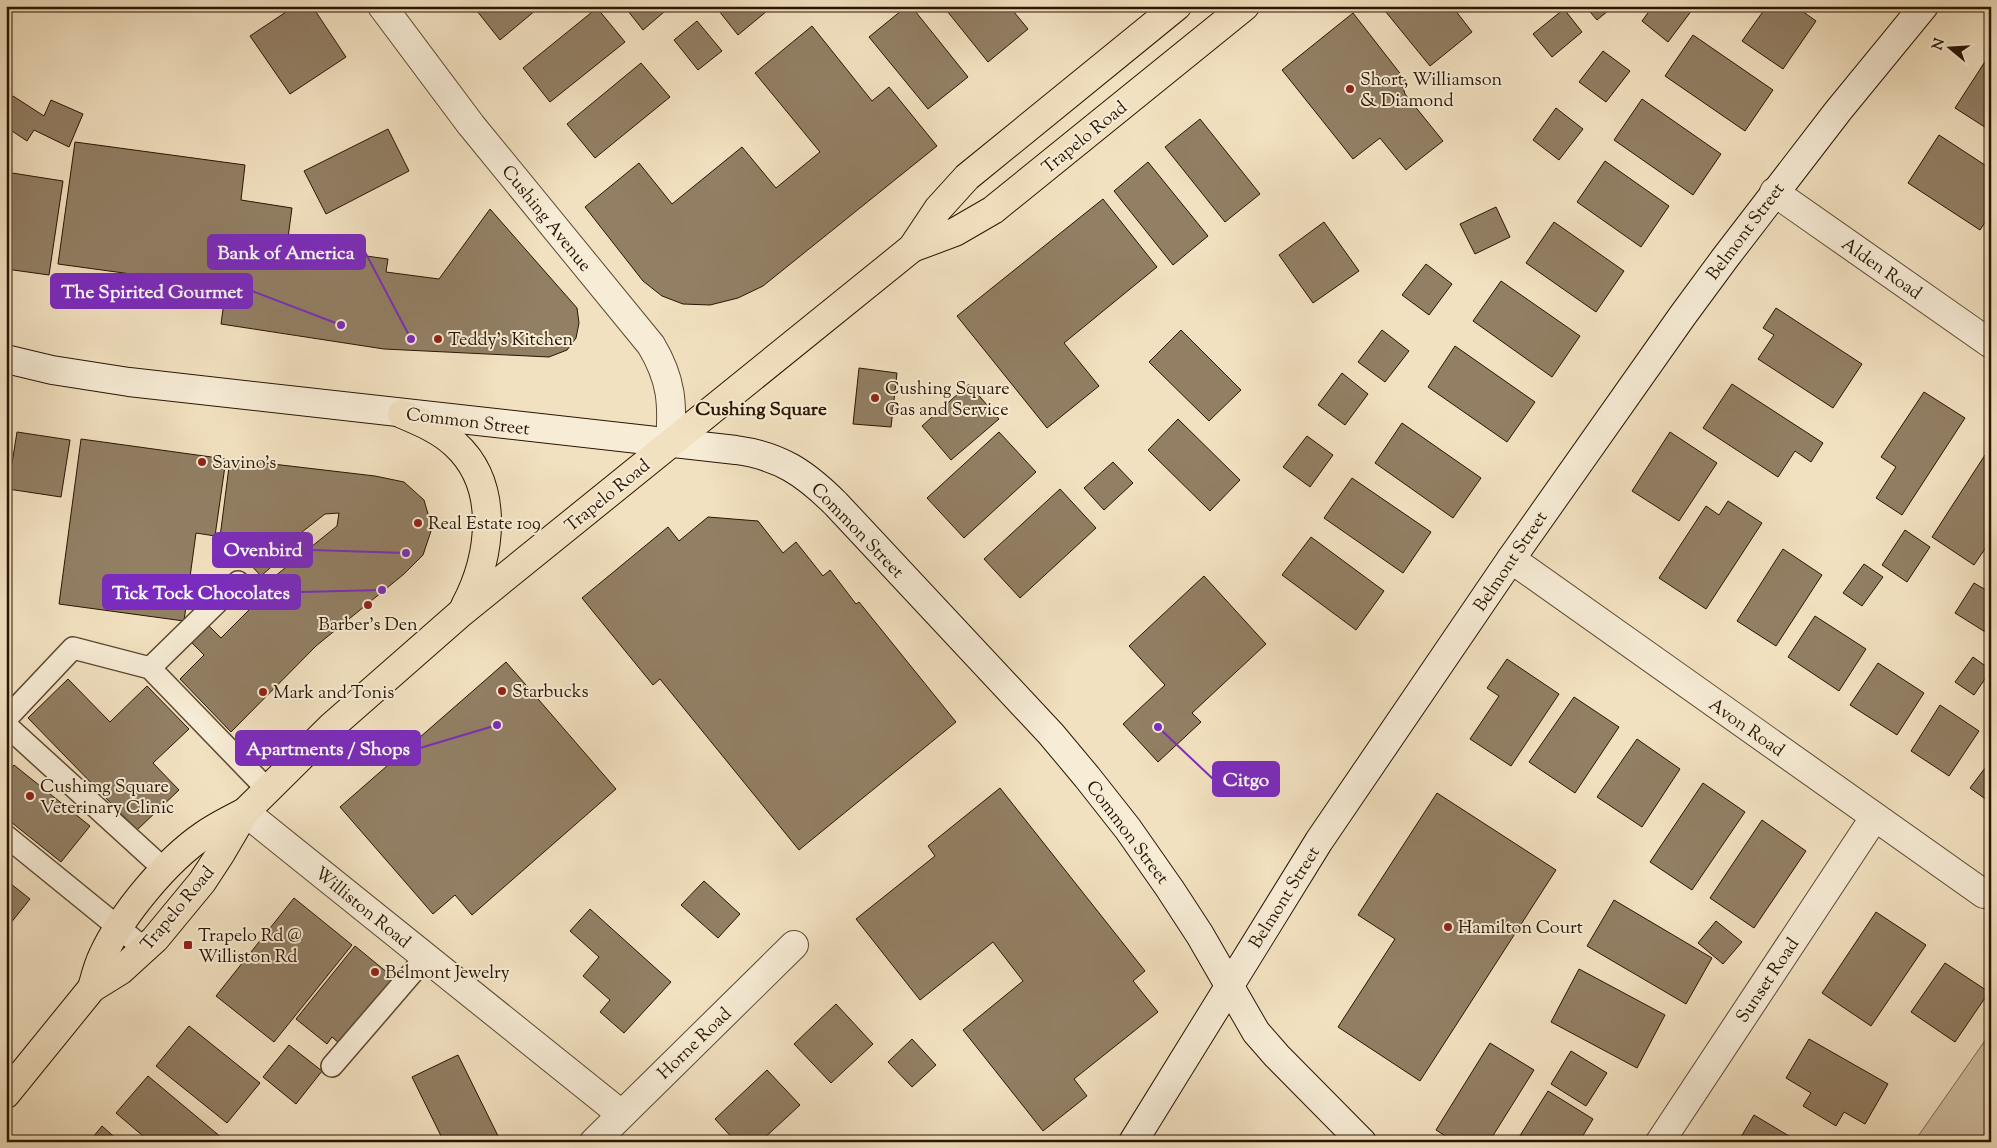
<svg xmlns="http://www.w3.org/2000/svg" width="1997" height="1148" font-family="'Sorts Mill Goudy',serif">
	<rect width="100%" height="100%" fill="#f2e1c0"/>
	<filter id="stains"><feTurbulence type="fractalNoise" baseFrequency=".004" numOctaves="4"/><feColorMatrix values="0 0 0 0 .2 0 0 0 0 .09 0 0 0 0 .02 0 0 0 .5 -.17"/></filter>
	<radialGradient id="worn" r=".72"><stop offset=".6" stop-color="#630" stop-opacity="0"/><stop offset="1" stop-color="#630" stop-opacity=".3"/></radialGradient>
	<!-- green -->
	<path fill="#d0be9f" stroke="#7c6a50" d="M1991,1032V1142H1914Z"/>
	<!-- building -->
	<g fill="#927f64" stroke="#291500">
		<path d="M295,6H312L346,57L290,94L250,36Z"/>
		<path d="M473,6H533L536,10L500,40Z"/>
		<path d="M624,6H671L643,30Z"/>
		<path d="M725,6H773L738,35L719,11Z"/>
		<path d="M907,6H911L968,77L928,109L869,37Z"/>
		<path d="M943,6H1009L1028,29L988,62Z"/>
		<path d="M1381,6H1452L1472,32L1430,66Z"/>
		<path d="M1585,6H1614L1597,20Z"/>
		<path d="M1653,6H1686L1692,10L1668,42L1642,21Z"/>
		<path d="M1767,6H1795L1816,21L1783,69L1742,41Z"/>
		<path d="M597,8L625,42L550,102L523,68Z"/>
		<path d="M1564,9L1582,32L1552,57L1533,34Z"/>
		<path d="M1353,13L1406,81L1402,84L1405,94L1443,141L1406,170L1380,138L1353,159L1282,70Z"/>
		<path d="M697,21L722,51L698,70L674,40Z"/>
		<path d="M812,26L872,101L889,87L937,146L763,286L738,298L710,305L683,304L662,296L643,281L585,207L639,163L672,204L742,147L776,188L820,152L755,73Z"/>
		<path d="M1693,35L1773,90L1745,131L1665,76Z"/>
		<path d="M1603,51L1630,71L1606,102L1579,82Z"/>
		<path d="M1988,57L1991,59V131L1955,108Z"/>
		<path d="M641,63L670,97L595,158L567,124Z"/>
		<path d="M13,96L44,116L51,100L83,114L69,147L34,130L27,141L6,127V107Z"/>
		<path d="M1642,99L1721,154L1693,195L1614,140Z"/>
		<path d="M1556,108L1583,129L1559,160L1533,140Z"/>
		<path d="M1200,119L1260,194L1225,222L1165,147Z"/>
		<path d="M388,129L409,171L326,214L304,171Z"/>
		<path d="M1939,135L1991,169V213L1980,230L1908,183Z"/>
		<path d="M75,142L245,165L241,200L292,208L287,245L388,259L386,272L439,279L490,209L577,308L579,323L576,338L567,350L549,357L384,349L221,324L226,287L58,264Z"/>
		<path d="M1605,161L1669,206L1641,247L1577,202Z"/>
		<path d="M1148,162L1208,236L1173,265L1114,191Z"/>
		<path d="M12,173L63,181L49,275L6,269V213Z"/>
		<path d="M1103,199L1157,267L1064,343L1099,386L1047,428L957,316Z"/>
		<path d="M1496,207L1510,237L1475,254L1460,224Z"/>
		<path d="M1324,222L1359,271L1313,303L1279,255Z"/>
		<path d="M1554,222L1624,271L1596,312L1526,263Z"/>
		<path d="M1426,264L1452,284L1429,315L1402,295Z"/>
		<path d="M1501,281L1580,336L1552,377L1473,321Z"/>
		<path d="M1776,308L1862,364L1833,408L1758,359L1774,335L1763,328Z"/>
		<path d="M1181,330L1241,390L1209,421L1149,362Z"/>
		<path d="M1382,330L1409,351L1385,382L1358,362Z"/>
		<path d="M1455,346L1535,402L1507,442L1428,387Z"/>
		<path d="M859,368L897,373L891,427L853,424Z"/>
		<path d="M1342,373L1368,394L1345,425L1318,405Z"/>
		<path d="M969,384L999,419L951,460L922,426Z"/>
		<path d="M1732,384L1823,443L1811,462L1795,451L1778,477L1703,428Z"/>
		<path d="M1924,392L1965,418L1902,515L1876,498L1896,467L1881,457Z"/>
		<path d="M1178,419L1240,480L1210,511L1148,450Z"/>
		<path d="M1402,423L1481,478L1453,518L1375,463Z"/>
		<path d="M17,432L70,440L61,497L8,489Z"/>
		<path d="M999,432L1036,472L964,538L927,498Z"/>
		<path d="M1670,432L1717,463L1679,521L1632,491Z"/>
		<path d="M1307,436L1333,455L1310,487L1283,467Z"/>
		<path d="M81,439L226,459L215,536L196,533L184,621L59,604Z"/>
		<path d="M1985,455L1991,458V540L1974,565L1932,537Z"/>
		<path d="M230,459L375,476L404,482L424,500L432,528L423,555L404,574L316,646L231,732L180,679L204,655L191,642L208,625L221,638L269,590L264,585L337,526L339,513L325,514L288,543L287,553L261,576L234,547L219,545Z"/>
		<path d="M1113,462L1133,483L1104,510L1084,488Z"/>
		<path d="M1352,478L1431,532L1403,573L1324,518Z"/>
		<path d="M1060,489L1096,528L1020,598L984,559Z"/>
		<path d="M1728,501L1762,523L1706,609L1659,578L1706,506L1719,515Z"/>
		<path d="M708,517L758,521L783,553L796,542L823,576L830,570L856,604L859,602L956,722L799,850L660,679L653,685L582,598L668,527L679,541Z"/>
		<path d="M1905,530L1930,547L1907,582L1882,565Z"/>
		<path d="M1311,537L1384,591L1356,630L1282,575Z"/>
		<path d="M1783,549L1822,575L1776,646L1737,621Z"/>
		<path d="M1864,564L1883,577L1862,606L1843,593Z"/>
		<path d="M1204,576L1266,644L1192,713L1201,722L1158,762L1123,724L1165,685L1129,646Z"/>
		<path d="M1974,583L1991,593L1990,635L1955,613Z"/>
		<path d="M1815,616L1866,649L1839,691L1788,657Z"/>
		<path d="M1973,657L1991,670L1974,695L1955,682Z"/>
		<path d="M1507,659L1559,694L1511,766L1470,739L1499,696L1487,688Z"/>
		<path d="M506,662L616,789L472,915L455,895L433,914L340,807Z"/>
		<path d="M1878,663L1924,693L1897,735L1850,705Z"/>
		<path d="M68,679L110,722L147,686L189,729L153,763L179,790L137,830L28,718Z"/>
		<path d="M1574,697L1619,727L1575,793L1529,762Z"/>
		<path d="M1940,705L1979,731L1949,776L1911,751Z"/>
		<path d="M1637,739L1680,769L1642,827L1597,797Z"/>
		<path d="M1991,760V803L1970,788Z"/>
		<path d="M14,765L90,826L61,862L6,818V775Z"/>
		<path d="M1703,783L1745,812L1692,890L1650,862Z"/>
		<path d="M1000,788L1145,971L1133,981L1158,1012L1074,1079L1087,1096L1043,1131L963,1030L1023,981L993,942L920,1000L856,919L935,856L928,846Z"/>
		<path d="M1437,793L1556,870L1420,1081L1338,1027L1395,939L1358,915Z"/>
		<path d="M1762,820L1806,851L1754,928L1710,898Z"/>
		<path d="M6,880L30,899L6,929Z"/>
		<path d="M704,881L740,914L718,938L681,905Z"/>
		<path d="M294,898L352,945L274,1042L216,996Z"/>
		<path d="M1614,900L1712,958L1686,1004L1587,946Z"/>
		<path d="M590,909L671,982L624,1033L600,1012L610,1000L583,976L599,957L570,931Z"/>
		<path d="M1876,912L1926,945L1871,1026L1822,993Z"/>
		<path d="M1716,921L1742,942L1723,964L1698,943Z"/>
		<path d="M355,946L394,978L340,1044L332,1037L327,1044L296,1019Z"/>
		<path d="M1945,963L1989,992L1955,1042L1911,1012Z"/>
		<path d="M1579,969L1665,1015L1637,1068L1551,1022Z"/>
		<path d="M836,1004L873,1044L831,1083L794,1044Z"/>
		<path d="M189,1026L260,1083L227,1123L156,1066Z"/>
		<path d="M912,1039L936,1065L912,1087L888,1062Z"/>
		<path d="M1809,1039L1888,1084L1865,1124L1844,1112L1836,1126L1803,1106L1811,1093L1786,1078Z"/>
		<path d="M1490,1043L1534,1070L1489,1142H1455L1436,1130Z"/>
		<path d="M289,1045L322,1071L296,1104L263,1077Z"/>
		<path d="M1571,1051L1607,1073L1586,1106L1551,1084Z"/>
		<path d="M458,1055L501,1142H444L412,1077Z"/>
		<path d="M767,1070L800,1105L760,1142H736L715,1119Z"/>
		<path d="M148,1076L222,1138L219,1142H150L116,1113Z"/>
		<path d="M1548,1091L1593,1119L1579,1142H1516Z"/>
		<path d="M1754,1115L1799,1142H1738Z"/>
		<path d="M102,1126L120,1142H89Z"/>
	</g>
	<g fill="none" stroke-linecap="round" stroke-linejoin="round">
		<!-- service casing -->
		<g stroke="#5b4830" stroke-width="24">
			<g id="service">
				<path d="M150,668L238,582"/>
				<path d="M6,719L73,648L150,668L267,789"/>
				<path d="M6,725L165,870"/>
				<path d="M6,836L145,949"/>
				<path d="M332,1066L425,958"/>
			</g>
		</g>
		<!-- minor casing -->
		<g stroke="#5b4830" stroke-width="30">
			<g id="minor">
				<path d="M382,6L471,125L651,345C672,380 673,404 670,444"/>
				<path d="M1774,192L1991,344"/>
				<path d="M1511,559L1984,894"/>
				<path d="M245,812L621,1114"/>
				<path d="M594,1142L794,945"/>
				<path d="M1660,1142L1874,818"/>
			</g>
		</g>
		<!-- secondary casing -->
		<g stroke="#291500" stroke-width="30">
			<g id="secondary">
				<path d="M6,359L52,370L129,382L736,450C780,456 805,473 836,504L1051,734L1087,777L1128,829L1170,889L1200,935L1256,1032L1277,1056L1362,1142"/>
				<path d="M1133,1142L1319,841L1511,559L1683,315L1725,258L1838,111L1924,6"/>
			</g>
		</g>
		<!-- primary casing -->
		<g stroke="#291500" stroke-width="30">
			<g id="primary">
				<path d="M912,248L955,232L993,210L1245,6"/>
				<path d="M402,414C421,422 440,430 455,444C501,486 491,557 465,606"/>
				<path d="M92,988C95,977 98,965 103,955C122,914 167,860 204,835C217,826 231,819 245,812"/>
				<path d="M6,1094L92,988L121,970L155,939L202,882L221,853L245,812L332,726L462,612L912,248L938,209L967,177L1177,6"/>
			</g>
		</g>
		<!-- service -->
		<use href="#service" stroke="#f7ecd6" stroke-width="21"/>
		<!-- minor -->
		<use href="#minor" stroke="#f7ecd6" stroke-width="28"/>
		<!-- secondary -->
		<use href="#secondary" stroke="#f7ecd6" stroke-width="28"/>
		<!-- primary -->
		<use href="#primary" stroke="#f2e1c0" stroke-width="28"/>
	</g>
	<!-- markers -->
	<g fill="#8f2418" stroke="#f7ecd6" stroke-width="2">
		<circle cx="1350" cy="89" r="5"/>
		<circle cx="438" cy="339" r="5"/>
		<circle cx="875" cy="398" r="5"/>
		<circle cx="202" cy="462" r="5"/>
		<circle cx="418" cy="523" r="5"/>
		<circle cx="368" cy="605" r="5"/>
		<circle cx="502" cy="691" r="5"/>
		<circle cx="263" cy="692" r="5"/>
		<circle cx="30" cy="796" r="5"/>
		<circle cx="1448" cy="927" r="5"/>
		<rect x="183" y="940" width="10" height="10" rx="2.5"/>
		<circle cx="375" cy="972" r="5"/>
	</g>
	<g text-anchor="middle" stroke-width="4" stroke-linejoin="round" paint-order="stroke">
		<!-- poi labels -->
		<g font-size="18" fill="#291500" stroke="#f7ecd6" text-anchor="start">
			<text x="1360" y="85">Short, Williamson<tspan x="1360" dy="21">&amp; Diamond</tspan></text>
			<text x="448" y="345">Teddy's Kitchen</text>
			<text x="885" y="394">Cushing Square<tspan x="885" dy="21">Gas and Service</tspan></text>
			<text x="212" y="468">Savino's</text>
			<text x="428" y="529">Real Estate 109</text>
			<text x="368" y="630" text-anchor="middle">Barber's Den</text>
			<text x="512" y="697">Starbucks</text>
			<text x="273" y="698">Mark and Tonis</text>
			<text x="40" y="792">Cushimg Square<tspan x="40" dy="21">Veterinary Clinic</tspan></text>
			<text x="1458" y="933">Hamilton Court</text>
			<text x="198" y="941">Trapelo Rd @<tspan x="198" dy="21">Williston Rd</tspan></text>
			<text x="385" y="978">Belmont Jewelry</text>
		</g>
		<!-- street labels -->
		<g font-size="18" fill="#291500" stroke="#f7ecd6">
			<text transform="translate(1084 137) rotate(-39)" y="6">Trapelo Road</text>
			<text transform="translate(547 218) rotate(51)" y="6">Cushing Avenue</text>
			<text transform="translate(1745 231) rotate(-53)" y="6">Belmont Street</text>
			<text transform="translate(1882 268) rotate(35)" y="6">Alden Road</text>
			<text transform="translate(468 421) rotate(7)" y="6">Common Street</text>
			<text transform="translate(607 495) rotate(-39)" y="6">Trapelo Road</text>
			<text transform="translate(858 530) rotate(46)" y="6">Common Street</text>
			<text transform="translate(1510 561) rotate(-56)" y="6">Belmont Street</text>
			<text transform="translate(1747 727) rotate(35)" y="6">Avon Road</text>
			<text transform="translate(1128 832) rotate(53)" y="6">Common Street</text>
			<text transform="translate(1284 897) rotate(-58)" y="6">Belmont Street</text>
			<text transform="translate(363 907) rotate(39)" y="6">Williston Road</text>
			<text transform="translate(177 908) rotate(-50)" y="6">Trapelo Road</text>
			<text transform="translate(1767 980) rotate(-56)" y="6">Sunset Road</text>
			<text transform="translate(694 1043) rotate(-44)" y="6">Horne Road</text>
		</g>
		<!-- neighbourhood labels -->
		<g font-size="19" font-weight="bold" fill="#291500" stroke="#f7ecd6">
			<text x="761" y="415">Cushing Square</text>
		</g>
	</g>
	<!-- callouts -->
	<path fill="none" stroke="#7b2cbf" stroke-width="2" d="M411 339L365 252M341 325L252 291M406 553L312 550M382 590L300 592M497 725L420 748M1158 727L1213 779"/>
	<g fill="#7b2cbf" stroke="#f7ecd6" stroke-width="2">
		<circle cx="411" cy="339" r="5"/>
		<circle cx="341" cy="325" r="5"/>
		<circle cx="406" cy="553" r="5"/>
		<circle cx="382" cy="590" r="5"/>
		<circle cx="497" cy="725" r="5"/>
		<circle cx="1158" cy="727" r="5"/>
	</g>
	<g fill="#7b2cbf" stroke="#7b2cbf" stroke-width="2">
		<rect x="208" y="235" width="157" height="34" rx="5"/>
		<rect x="51" y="274" width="201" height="34" rx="5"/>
		<rect x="213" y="533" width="99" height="34" rx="5"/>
		<rect x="103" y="575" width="197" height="34" rx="5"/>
		<rect x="236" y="731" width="184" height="34" rx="5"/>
		<rect x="1213" y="762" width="66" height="34" rx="5"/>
	</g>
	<g font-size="19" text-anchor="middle" font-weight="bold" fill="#fff">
		<text x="286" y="259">Bank of America</text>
		<text x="152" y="298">The Spirited Gourmet</text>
		<text x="263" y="556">Ovenbird</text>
		<text x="201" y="599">Tick Tock Chocolates</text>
		<text x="328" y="755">Apartments / Shops</text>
		<text x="1246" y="786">Citgo</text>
	</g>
	<!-- margin -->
	<rect width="1997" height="1148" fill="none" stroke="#f2e1c0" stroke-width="25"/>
	<rect x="8" y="8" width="1982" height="1133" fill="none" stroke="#291500" stroke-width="2.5"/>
	<rect x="12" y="12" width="1972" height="1123" fill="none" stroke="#291500"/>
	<!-- north arrow -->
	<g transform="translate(1950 48) rotate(288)" stroke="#f7ecd6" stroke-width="4" paint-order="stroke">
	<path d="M0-4L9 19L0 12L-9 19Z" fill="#291500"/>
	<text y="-8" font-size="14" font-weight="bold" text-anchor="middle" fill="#291500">N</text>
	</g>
	<rect width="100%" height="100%" filter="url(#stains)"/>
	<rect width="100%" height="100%" fill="url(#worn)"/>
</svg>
